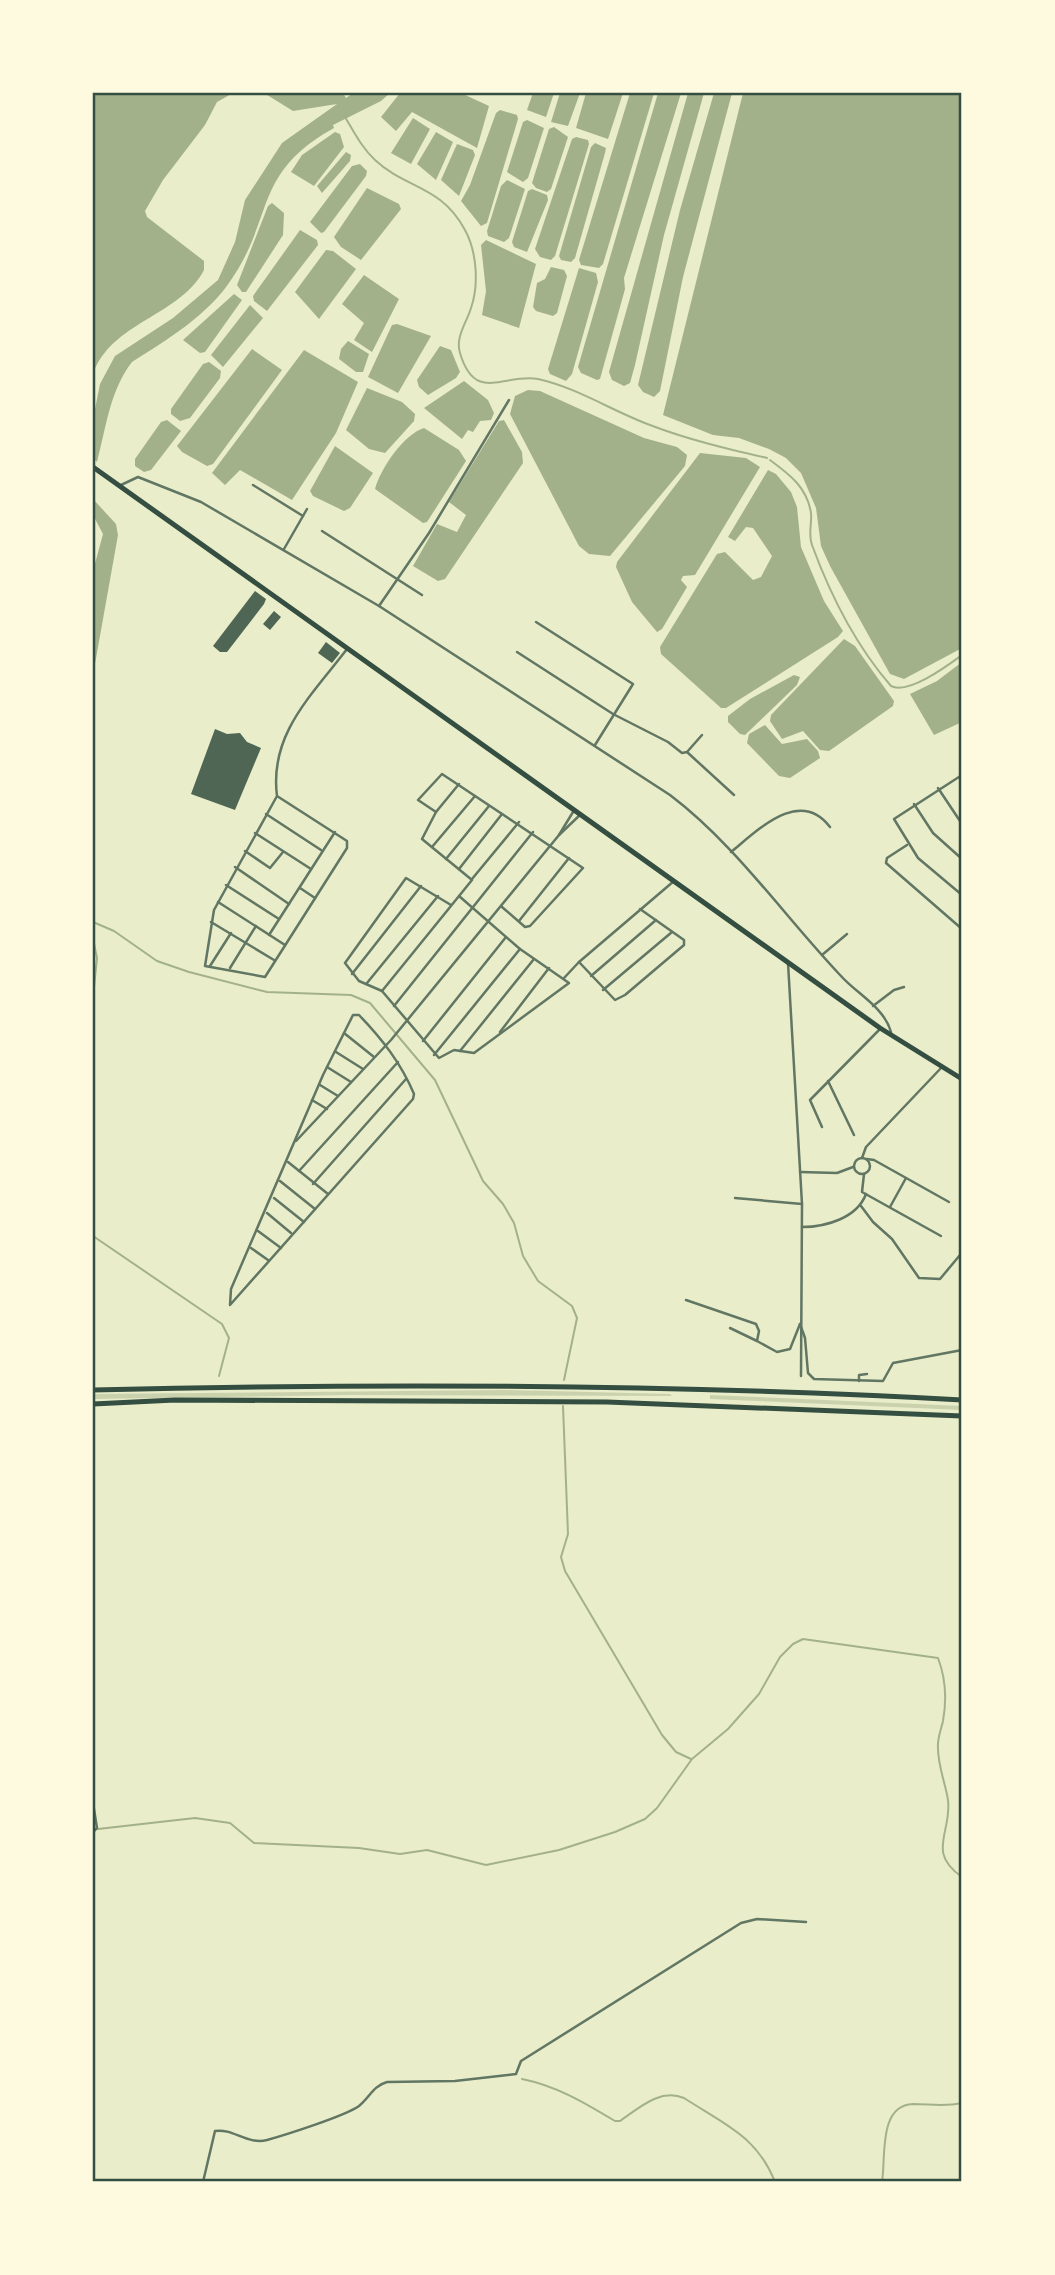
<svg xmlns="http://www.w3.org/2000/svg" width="1055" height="2275" font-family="'Fira Sans',sans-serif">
	<rect width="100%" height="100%" fill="#e9edc9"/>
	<!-- green -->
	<g fill="#cad2ad">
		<path d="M503,1390L670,1394L672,1396L351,1395L93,1399V1394Z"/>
		<path d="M710,1395L962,1406V1410L710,1399Z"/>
	</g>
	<!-- water -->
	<g fill="#a3b18a">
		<path d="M93,93H233L217,102L205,125L163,180L145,211L147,217L204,261V270C180,316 111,322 93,374Z"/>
		<path d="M264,93H343L346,98L353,93H390L381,101L333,125L334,128C253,173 275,216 231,280C208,315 167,340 132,362C110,390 106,428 97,462L93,458V419L100,384L115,356L173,318L218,280L235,242L245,200L282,143L337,104L293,111Z"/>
		<path d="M400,93H461L489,106L477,148L412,112L396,131L381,117Z"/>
		<path d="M533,93H554L546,117L527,110Z"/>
		<path d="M560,93H580L568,126L551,122Z"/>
		<path d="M586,93H623L608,139L576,128Z"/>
		<path d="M630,93H654L603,264L599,268L581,265L579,260Z"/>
		<path d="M658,93H681L624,278L625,289L600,379L597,380L581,373L578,367Z"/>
		<path d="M688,93H704L664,235L635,365L630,383L624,386L612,380L609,372Z"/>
		<path d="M714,93H732L683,277L660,391L654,397L643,392L638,385L680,210Z"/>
		<path d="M743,93H962V648L904,679L890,674L830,566L821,546L816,508L801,473L786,458L769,449L739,438L713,435L663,415Z"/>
		<path d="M500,110L517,115L518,119L487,223L481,226L461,201L470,185L496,113Z"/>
		<path d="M413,118L430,129L411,164L391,153Z"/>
		<path d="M527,120L544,128L528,178L523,182L507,172L523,122Z"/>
		<path d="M554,127L568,137L551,189L547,192L536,188L532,183L549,129Z"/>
		<path d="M335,132L340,134L344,147L314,186L291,172L302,155Z"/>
		<path d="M436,132L453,142L436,180L417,164Z"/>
		<path d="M576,137L588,140L589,144L555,256L551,260L540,257L535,249L572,139Z"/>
		<path d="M595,143L606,148L605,153L575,258L571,262L561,260L559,256L591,147Z"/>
		<path d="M457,144L473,150L475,155L459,196L441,180Z"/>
		<path d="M346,152L351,155L350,161L322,193L317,186Z"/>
		<path d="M360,164L367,171L366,176L324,232L321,233L310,222L352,166Z"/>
		<path d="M507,180L525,189L509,238L504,242L488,236L487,231L501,186Z"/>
		<path d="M367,188L399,204L401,209L361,260L341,247L334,237Z"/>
		<path d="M532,189L547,195L548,200L527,252L514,247L512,242L528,191Z"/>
		<path d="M272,203L284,213L283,235L246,292H242L237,285L268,206Z"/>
		<path d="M300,230L317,240L318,245L267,311L254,301L253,296Z"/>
		<path d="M486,240L536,264L519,328L482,315L486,291L481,245Z"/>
		<path d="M326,250L333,251L356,269L319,319L295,292Z"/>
		<path d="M551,267L564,270L567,276L557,313L553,316L536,311L533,307L537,283L545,279Z"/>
		<path d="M579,268L596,273L598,282L572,374L566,381L550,374L548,369Z"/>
		<path d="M364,275L399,299L372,352L354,340L364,323L342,304Z"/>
		<path d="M234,294L242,300L205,352L200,353L183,340Z"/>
		<path d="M250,305L263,318L223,367L211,355Z"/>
		<path d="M397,324L431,336L398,393L368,377L392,325Z"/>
		<path d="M348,341L369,354L363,372H356L339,359L341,349Z"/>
		<path d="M440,346L451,350L460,372L456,378L428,395L419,387L417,380Z"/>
		<path d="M252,349L282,370L213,464L207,466L182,452L177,446Z"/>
		<path d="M304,350L358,382L336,433L292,500L240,470L225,485L212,473Z"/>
		<path d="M209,362L221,371L220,378L190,418L180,421L171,414V409L203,364Z"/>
		<path d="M464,381L488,400L494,413L491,420L480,421L473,432L468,430L462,439L424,408Z"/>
		<path d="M367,388L402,402L415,414L414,421L385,453L369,449L346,430Z"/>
		<path d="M528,390L540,391L644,438L677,447L687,455L685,466L610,556L589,554L579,546L510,414L515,396Z"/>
		<path d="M167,420L181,431L151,470L144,472L135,466V459L161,422Z"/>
		<path d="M504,420L522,452L523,463L445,579L438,581L413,566L437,524L457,532L466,515L449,502L499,421Z"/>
		<path d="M424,428L459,450L466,461L427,522L423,523L375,489C380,469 404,434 424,428Z"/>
		<path d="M335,446L373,473L350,508L344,511L313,496L310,491Z"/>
		<path d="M700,453L746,458L760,467L695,575L683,576L681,580L687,587L662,629L657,632L632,602L616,567L617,562Z"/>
		<path d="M768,470L776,474L791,492L797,507L801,547L824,601L843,631L838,637L726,708H721L661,654L660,647L717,554L725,552L753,580L761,577L772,556L753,528L746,527L735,541L728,537Z"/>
		<path d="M93,499L116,524L118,535L93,675V571L103,534L93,515Z"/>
		<path d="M844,639L855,646L894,701L893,706L829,751L820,750L803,731L782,739L770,721L771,715Z"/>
		<path d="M962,662V722L934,735L910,694L937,681Z"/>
		<path d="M794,675L800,677L797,685L745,735L740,734L728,722V716L750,699Z"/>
		<path d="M765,725L782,744L807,739L818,751L820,758L790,778L779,776L747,743L749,734Z"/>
	</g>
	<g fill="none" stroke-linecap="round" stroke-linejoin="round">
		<!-- stream -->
		<g stroke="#a3b18a" stroke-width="2">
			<path d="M345,117C354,132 362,148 375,160C406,189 441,185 465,230C477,252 479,285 471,308C467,322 455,337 460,353C475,404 504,373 538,379C578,388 612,411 650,425C689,440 728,449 767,458"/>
			<path d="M770,460C789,474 807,487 811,513C812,524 808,534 812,545C830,594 857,647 891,686C908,695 947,666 962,655"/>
			<path d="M93,922L114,931L157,961L189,972L267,992L351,995L370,1003L435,1080L483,1181L503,1204L514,1223L523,1256L538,1281L572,1306L577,1318L564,1380"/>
			<path d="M93,939L97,958L93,997"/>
			<path d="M93,1236L222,1324L229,1338L219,1376"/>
			<path d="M563,1406L568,1534L561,1557L565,1571L662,1735L676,1752L691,1759"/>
			<path d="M98,1829L195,1818L230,1823L254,1843L359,1848L400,1854L427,1850L486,1865L559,1850L615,1832L645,1819L657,1808L692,1759L728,1729L759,1694L780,1657L793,1644L803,1639L938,1658C946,1679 947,1699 943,1721C941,1730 937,1739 938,1748C938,1766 945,1782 948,1800C952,1833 926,1852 962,1877"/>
			<path d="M522,2079C557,2086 585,2103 615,2121H620C639,2108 660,2088 684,2098C724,2124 757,2136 775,2182"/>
			<path d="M882,2182C886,2158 878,2105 913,2104C930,2104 945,2107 962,2103"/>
		</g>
	</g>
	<!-- building -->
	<g fill="#4f6655">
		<path d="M255,591L266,599L264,604L227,652H220L213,646Z"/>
		<path d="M274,611L281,617L270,630L263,624Z"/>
		<path d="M326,642L340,653L332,663L318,653Z"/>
		<path d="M215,729L227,734L240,733L247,742L261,748L235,810L191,794Z"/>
	</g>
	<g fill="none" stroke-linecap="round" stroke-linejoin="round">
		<!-- minor -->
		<g stroke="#617663" stroke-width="2.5">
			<path d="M121,485L138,477L201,502L379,606L670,795C736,845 784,916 841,976C857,994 884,1007 891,1032"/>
			<path d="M253,485L303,516"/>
			<path d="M322,531L422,595"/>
			<path d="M284,549L307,509"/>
			<path d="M379,606L429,533L509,400"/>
			<path d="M536,622L633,684L595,745"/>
			<path d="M517,652L613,714L668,742L682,753L687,752L702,735"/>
			<path d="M687,752L734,795"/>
			<path d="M962,775L894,819L918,858L962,895"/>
			<path d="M938,788L962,824"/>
			<path d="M277,796L347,841V848L265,977L205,966L214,910L277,796C269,734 312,695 347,649"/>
			<path d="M914,804L933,833L962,859"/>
			<path d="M436,812L459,784"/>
			<path d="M266,814L321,850"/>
			<path d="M255,833L311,869"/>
			<path d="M559,835L573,812"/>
			<path d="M907,845L887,858L886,863L962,929"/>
			<path d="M432,847L475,796"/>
			<path d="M245,851L270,868L283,852"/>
			<path d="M731,852C758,830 800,787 830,827"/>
			<path d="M446,859L489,806"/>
			<path d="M235,867L289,904"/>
			<path d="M459,869L502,814"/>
			<path d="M472,879L519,822"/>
			<path d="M226,885L279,919"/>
			<path d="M300,888L315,898"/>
			<path d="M218,902L285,945"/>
			<path d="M451,905L406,878L345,963L359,981L382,991L439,1058L454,1050L474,1053L569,983L520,949L459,896"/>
			<path d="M519,921L569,858"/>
			<path d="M211,922L274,960"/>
			<path d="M269,935L335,832"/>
			<path d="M822,955L847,934"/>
			<path d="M579,962L615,1000L625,995L684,945V940L640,909"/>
			<path d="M788,963L802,1204L801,1376"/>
			<path d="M210,966L231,933"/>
			<path d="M230,968L256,926"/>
			<path d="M352,974L421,886"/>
			<path d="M591,976L656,920"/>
			<path d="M564,978L579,962L674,881"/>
			<path d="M367,983L438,896"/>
			<path d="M603,990L672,932"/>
			<path d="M382,991L472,880L422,839L436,812L418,800L442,774L583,868L530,926L525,927L502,907"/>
			<path d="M394,1006L533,832"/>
			<path d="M873,1006L894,990L904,987"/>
			<path d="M353,1015H359C382,1039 401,1063 414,1094L413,1099L230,1305L231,1289L323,1075Z"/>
			<path d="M500,1032L549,968"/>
			<path d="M344,1033L374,1057"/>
			<path d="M423,1041L506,937"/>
			<path d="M460,1051L534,959"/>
			<path d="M336,1052L363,1069"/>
			<path d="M434,1055L520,949"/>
			<path d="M327,1067L351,1082"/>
			<path d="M828,1081L854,1135"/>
			<path d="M320,1085L338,1096"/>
			<path d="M312,1100L327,1109"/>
			<path d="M822,1127L810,1100L880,1029"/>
			<path d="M296,1141L391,1040L559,835L581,814"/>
			<circle cx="862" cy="1166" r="8"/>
			<path d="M862,1158L866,1147L942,1067"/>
			<path d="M867,1159L874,1160L949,1202"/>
			<path d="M288,1162L328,1194"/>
			<path d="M299,1171L398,1062"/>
			<path d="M800,1172L837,1173L853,1167"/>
			<path d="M864,1174L862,1192L941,1236"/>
			<path d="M280,1181L315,1209"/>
			<path d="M313,1184L406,1079"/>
			<path d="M274,1198L304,1222"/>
			<path d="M735,1198L802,1204"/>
			<path d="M861,1206L873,1222L892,1239L919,1278L940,1279L960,1255"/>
			<path d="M890,1207L906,1178"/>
			<path d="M267,1213L291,1233"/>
			<path d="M802,1227C826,1227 857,1218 866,1194"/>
			<path d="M258,1231L281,1248"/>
			<path d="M251,1248L268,1260"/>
			<path d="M686,1300L756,1324L759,1331L757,1341L777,1352L790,1349L800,1324"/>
			<path d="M800,1324L805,1338L808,1373L814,1379L883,1381L893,1363L962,1350"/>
			<path d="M730,1328L757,1341"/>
			<path d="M859,1381V1375L867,1374"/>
			<path d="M93,1803L97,1828L93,1832"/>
			<path d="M203,2182L215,2131C233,2128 247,2145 267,2140C285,2135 345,2116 359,2106C370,2097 373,2086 387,2082L455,2081L516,2074L521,2061L741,1923L757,1919L806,1922"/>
		</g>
		<!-- trunk -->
		<path stroke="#344e41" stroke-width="5" d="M93,467L880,1028L962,1079"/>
		<!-- motorway -->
		<g stroke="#344e41" stroke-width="5">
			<path d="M93,1390C383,1383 673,1384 962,1400"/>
			<path d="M93,1404L175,1400L607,1402L962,1416"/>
		</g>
	</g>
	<!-- border -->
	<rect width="1055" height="2275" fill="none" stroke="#fefae0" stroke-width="189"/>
	<rect x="94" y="94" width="866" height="2086" fill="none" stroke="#344e41" stroke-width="2.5"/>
</svg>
